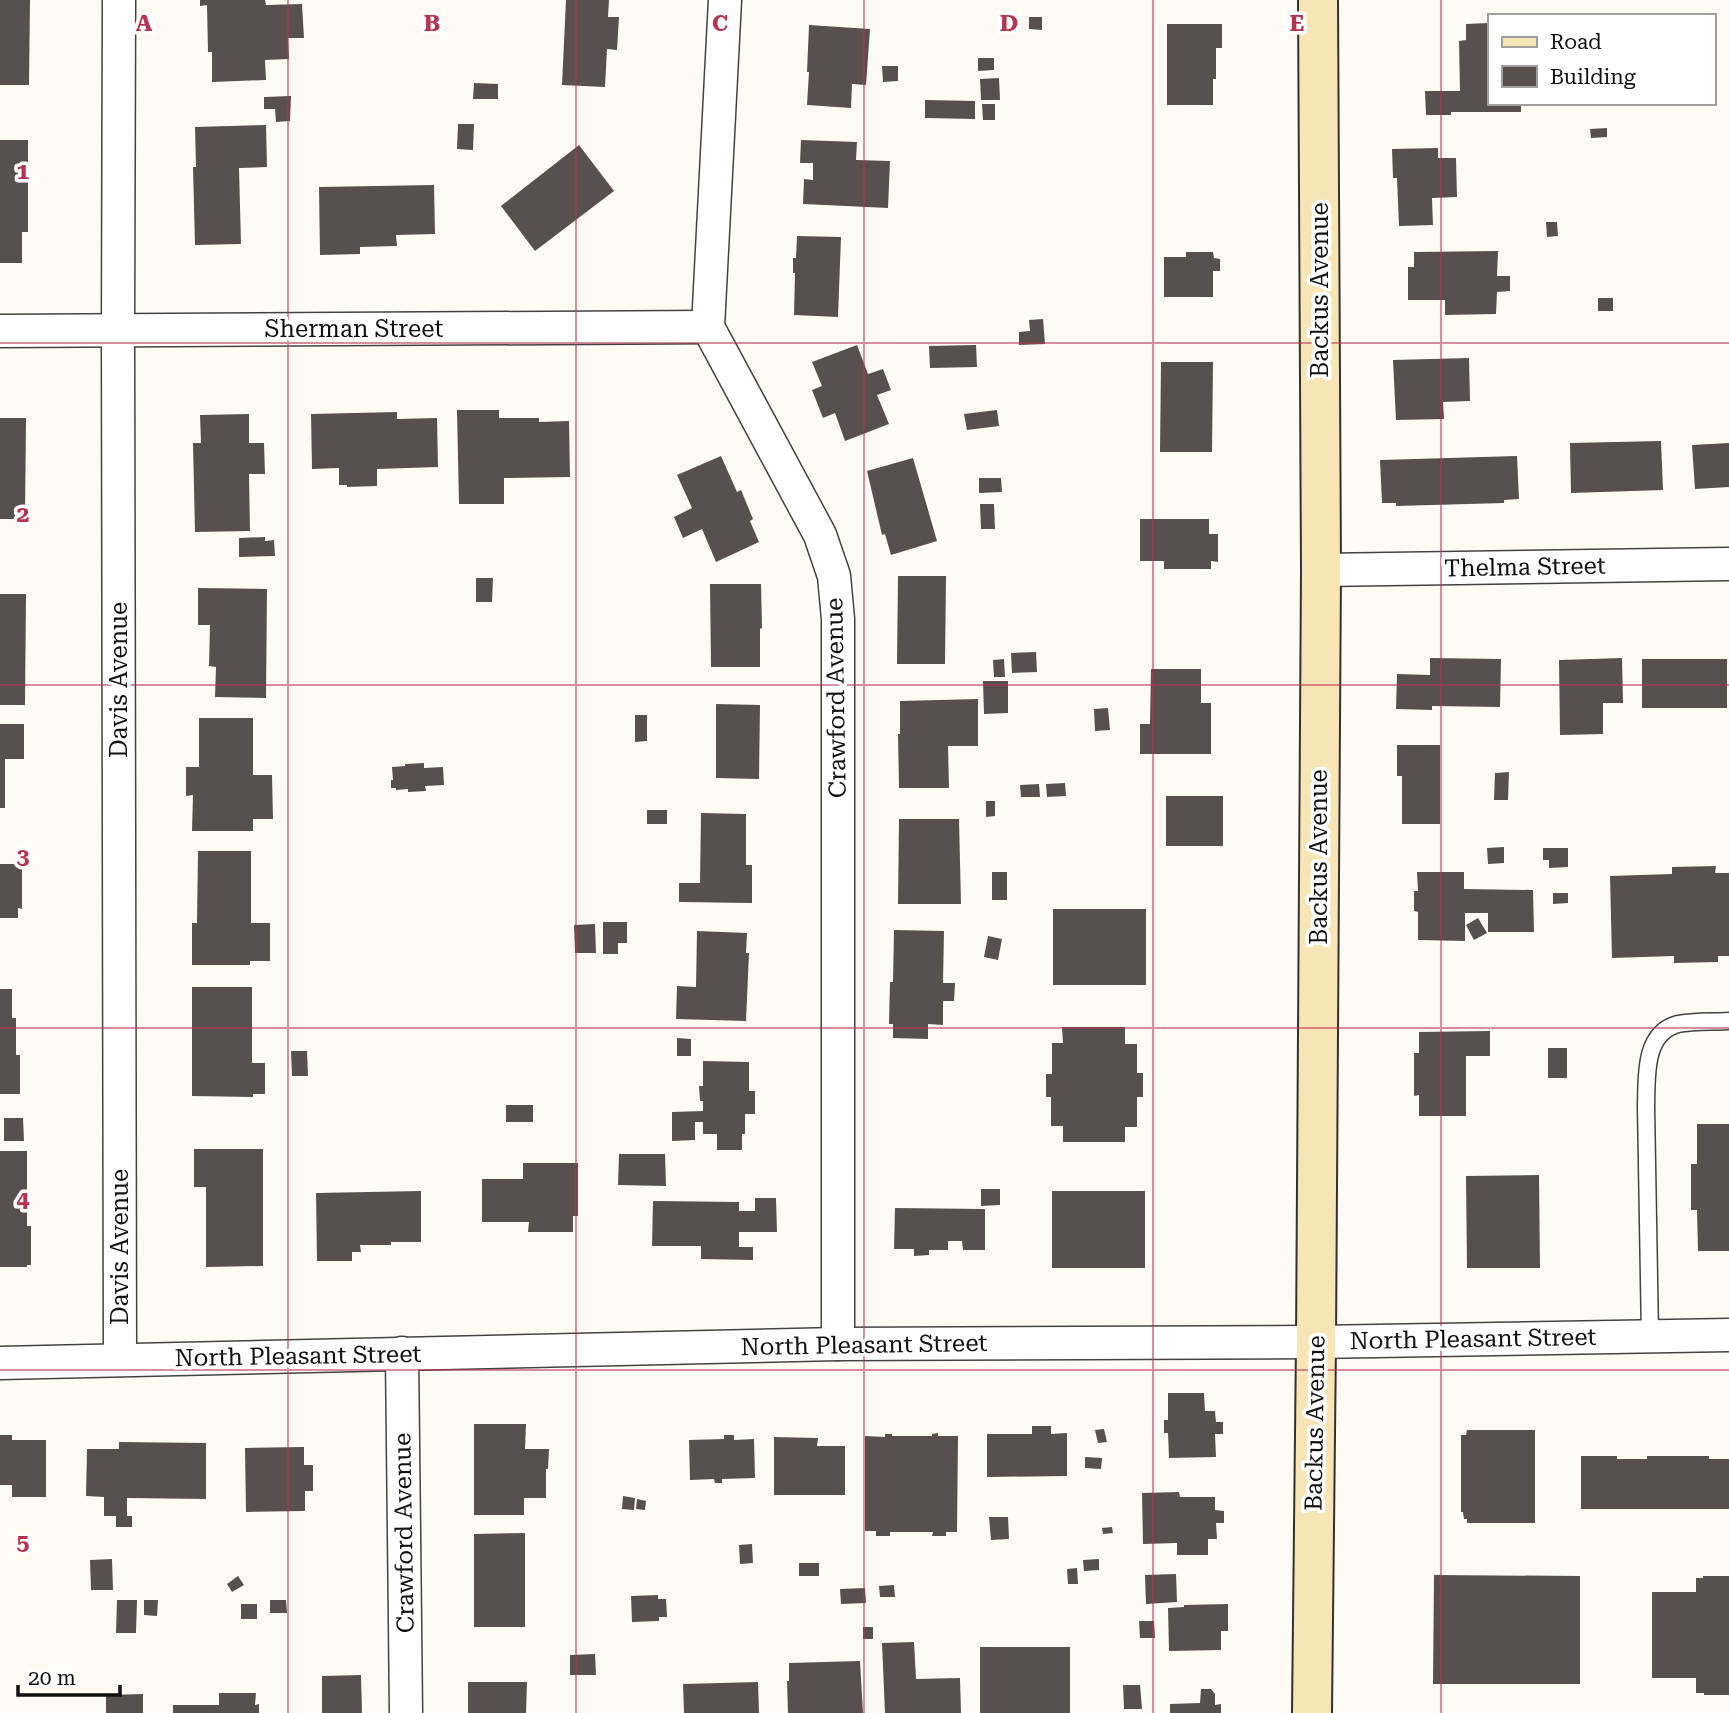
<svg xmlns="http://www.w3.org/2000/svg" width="1729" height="1713" font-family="'Roboto Serif',serif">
	<rect width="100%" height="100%" fill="#fefbf5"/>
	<!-- building -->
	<g fill="#58504e">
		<path d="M0,0H30L29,85H0Z"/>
		<path d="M200,0H265L266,5L302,4L304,38H288L289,59L265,60L266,80L212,82V52H208L207,5L200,6Z"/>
		<path d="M566,0H609L608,17H619L617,50L607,49L605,87L562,85Z"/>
		<path d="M1029,17H1042V30L1029,29Z"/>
		<path d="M1489,23V103H1521V112H1451V115H1426L1425,91H1460L1459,41L1466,40V24Z"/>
		<path d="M1167,24H1222V48H1216V79H1213V105H1167Z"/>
		<path d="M809,25L870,29L866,85L852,84L851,108L807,105L809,72H807Z"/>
		<path d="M978,58H994V70L978,71Z"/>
		<path d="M882,66H898V81L883,82Z"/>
		<path d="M999,78L1000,100H981L980,79Z"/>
		<path d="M474,83L498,84V99H473Z"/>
		<path d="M291,96L290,121L276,122L275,109H264V97Z"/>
		<path d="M925,100L975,101V119L925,118Z"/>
		<path d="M982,104H995V120H983Z"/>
		<path d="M458,124H474L473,150L457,149Z"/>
		<path d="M266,125L267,167L239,168L241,244L195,245L193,167H196L195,127Z"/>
		<path d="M1607,128V137L1591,138L1590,129Z"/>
		<path d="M0,140H28V232H22V263H0Z"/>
		<path d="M801,140L857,142L856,160L890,161L888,208L803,204L804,179L813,180V163H800Z"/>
		<path d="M579,145L614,191L535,251L501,206Z"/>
		<path d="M1438,148V158H1456L1457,197L1432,198L1433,225L1399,226L1397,178H1393L1392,149Z"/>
		<path d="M434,185L435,234L396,235L397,246L360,247V254L320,255L319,187Z"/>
		<path d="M1546,222H1557L1558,236L1547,237Z"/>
		<path d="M797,236L841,237L838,317L794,315L795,273H793V258H796Z"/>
		<path d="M1498,251L1497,276H1510V291L1497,292L1496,314L1445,315V300H1408V267H1414V252Z"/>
		<path d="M1186,252H1213L1214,258L1220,259V271H1213V297H1164V257H1186Z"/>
		<rect x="1598" y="298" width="15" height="13"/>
		<path d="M1043,319L1045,344L1019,345V332L1030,331L1029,320Z"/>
		<path d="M857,345L868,374L883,369L891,390L877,395L889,424L845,441L835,413L823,418L812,390L822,386L812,362Z"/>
		<path d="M976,345L977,367L930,368L929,346Z"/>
		<path d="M1469,358L1470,401L1443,402L1444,419L1396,420L1393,360Z"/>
		<path d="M1161,362H1213L1212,452H1160Z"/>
		<path d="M457,410H499V418H539V422L569,421L570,477L504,478V504H459Z"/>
		<path d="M997,410L999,426L967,430L964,414Z"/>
		<path d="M397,412V419L437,418L438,467L377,469V486L347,487V485H339V468L312,469L311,414Z"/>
		<path d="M249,414V443H264L265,474H249L250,531L195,532L193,443H201L200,415Z"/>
		<path d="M0,418H26L25,519H0Z"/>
		<path d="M1661,441L1663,490L1571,493L1570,443Z"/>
		<path d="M1729,443V487L1695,489L1692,445Z"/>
		<path d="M721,456L737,492L741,490L753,519L750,521L759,542L716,562L702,529L683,538L674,517L692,508L677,475Z"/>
		<path d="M1517,456L1519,499L1504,500V503L1396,506V503H1382L1380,460Z"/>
		<path d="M913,458L937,541L891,555L885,534L882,535L867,471Z"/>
		<path d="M979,478H1001L1002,492L979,493Z"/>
		<path d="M980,504H994L995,529H981Z"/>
		<path d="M1140,519H1209V534H1218V562L1211,561V569H1164V561H1140Z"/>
		<path d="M265,537V541L274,540L275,556L239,557V538Z"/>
		<path d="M898,576H946L945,664H897Z"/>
		<path d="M476,578H493L492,602H476Z"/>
		<path d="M710,584H761L762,628L760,629V667H711Z"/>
		<path d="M198,588L267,589L266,698L215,697L216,667L209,666L210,625H198Z"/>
		<path d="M0,594H26L25,705H0Z"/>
		<path d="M1036,652L1037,672L1012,673L1011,653Z"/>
		<path d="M1430,658L1501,659L1500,707L1432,706V710L1396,709L1397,674L1430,675Z"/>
		<path d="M1622,658L1623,703H1603V734L1560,735L1559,660Z"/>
		<path d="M1004,659L1005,677H994L993,660Z"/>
		<rect x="1642" y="659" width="85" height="49"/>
		<path d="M1151,669H1201V703H1211V754H1140V724H1150Z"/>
		<path d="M983,681H1008V713L984,714Z"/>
		<path d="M978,699V746H948L949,788H899L898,734H900V701Z"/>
		<path d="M716,704L760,705L759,779L716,778Z"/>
		<path d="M1108,708L1110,730L1095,731L1094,709Z"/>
		<path d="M635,715H647V741L635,742Z"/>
		<path d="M199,718H253V775H272L273,819H253V831H192L193,795L186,796V767H199Z"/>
		<path d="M0,724H24V759H5V808H0Z"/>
		<path d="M1397,745H1440V824H1402V776H1397Z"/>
		<path d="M424,763V768L443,767L444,785L425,786L426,791L408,792V789L396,790V788H391V780H393L392,767L405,766V764Z"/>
		<path d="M1509,772L1508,800H1494L1495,773Z"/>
		<path d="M1065,783L1066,796L1047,797L1046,784Z"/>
		<path d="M1039,784L1040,797H1021L1020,785Z"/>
		<rect x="1166" y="796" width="57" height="50"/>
		<path d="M986,801H995V816L986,817Z"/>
		<rect x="647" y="810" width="20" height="14"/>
		<path d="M701,813L746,814V865H752V903L679,902V883H700Z"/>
		<path d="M899,819H959L961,904H898Z"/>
		<path d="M1504,847V863L1488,864L1487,848Z"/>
		<path d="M1543,848H1568V867L1549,868V860H1543Z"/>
		<path d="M198,851H251V923H270V961H250V965H192V923H197Z"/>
		<path d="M0,864H22V909L18,908V918H0Z"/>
		<path d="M1716,866L1715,873H1729V956H1718V962L1674,963V956L1612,958L1610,876L1672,874V867Z"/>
		<rect x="992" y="872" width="15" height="28"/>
		<path d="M1417,872H1464V889L1533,890L1534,932H1488V913H1465V941L1418,940V912L1414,911V891H1418Z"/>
		<path d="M1553,893H1568V903L1553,904Z"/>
		<rect x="1053" y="909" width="93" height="76"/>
		<path d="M1478,918L1487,933L1474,940L1466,925Z"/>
		<path d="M603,922H627V943H618V954H603Z"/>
		<path d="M595,924L596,953H575L574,925Z"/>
		<path d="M894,930L944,931L943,983H955L954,1001H943V1025L928,1024V1039L893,1038V1024H889L890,982H893Z"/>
		<path d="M697,931L747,933L746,953H749L746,1021L676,1019L677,986L696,987Z"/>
		<path d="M988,936L1002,939L998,960L984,957Z"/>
		<path d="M192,987H252V1063H265V1094H253V1097L192,1096Z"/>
		<path d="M0,989H12V1018H16V1055H20V1094H0Z"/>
		<path d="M1062,1027H1125V1044H1137V1073H1143V1097H1137V1127H1125V1142H1063V1126H1051V1097H1046V1074H1052V1043H1063Z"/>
		<path d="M1490,1031V1056H1466V1116H1419V1095L1414,1096V1053H1419V1032Z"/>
		<path d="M677,1038L691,1039V1056H677Z"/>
		<rect x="1548" y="1048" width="19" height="30"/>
		<path d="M291,1051H307L308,1076H292Z"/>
		<path d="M703,1061L749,1062V1091H755V1114H745V1134H742V1150H717V1134H703V1122H695V1140L672,1141V1112L703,1111V1101H700L699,1086H703Z"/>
		<rect x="506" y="1105" width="27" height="17"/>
		<path d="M4,1118H23L24,1141H4Z"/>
		<path d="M1697,1124H1729V1251H1698L1697,1210H1691V1164H1697Z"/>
		<path d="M194,1149H263V1266L206,1267V1187H194Z"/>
		<path d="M0,1151H27V1226H31V1265H27V1267H0Z"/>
		<path d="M619,1154H665L666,1186L618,1185Z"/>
		<path d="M523,1163H578V1216H573V1232H528L529,1222H482V1179H523Z"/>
		<path d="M1539,1175L1540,1268H1467L1466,1176Z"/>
		<path d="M981,1189H1000V1205L981,1206Z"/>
		<path d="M421,1191V1242H391V1245H360L361,1252H352V1261H317L316,1193Z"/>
		<rect x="1052" y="1191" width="93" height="77"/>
		<path d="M755,1198H776L777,1232H739V1247H753V1260L701,1259V1246H652L653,1201L739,1202V1211H755Z"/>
		<path d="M895,1208L985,1209V1250H963L962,1241H948V1250H929V1255L914,1256V1249H894Z"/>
		<path d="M1168,1393H1204L1205,1411H1215L1216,1422H1223V1434H1215L1216,1457L1169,1458L1168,1433H1164V1420H1168Z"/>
		<path d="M474,1424H526L525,1449H549L548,1469H546V1498H524V1515H474Z"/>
		<path d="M1032,1426H1051V1434L1067,1433V1476L987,1477V1434H1032Z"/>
		<path d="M1104,1429L1107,1442L1098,1443L1095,1430Z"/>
		<path d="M1467,1430H1535V1523H1467V1519H1464L1463,1512H1461V1435H1466Z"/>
		<path d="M938,1433V1436H958L957,1532H946V1536H932L933,1532H890V1536H876V1531H865V1436L885,1437V1434H892V1436H932V1434Z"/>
		<path d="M0,1435H12V1440H46V1497H12V1485H0Z"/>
		<path d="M724,1435H734V1440L754,1439L755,1478L722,1479V1483H715L714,1479L690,1480L689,1440L724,1439Z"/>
		<path d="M774,1437L818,1438L817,1446H845V1495H774Z"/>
		<path d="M119,1442L206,1443V1499L127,1498V1516H132V1527H116V1516H104V1497L86,1496L87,1449H119Z"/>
		<path d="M304,1447V1465H313V1491H305V1511L246,1512L245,1448Z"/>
		<path d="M1581,1456H1617V1459H1647V1456H1709V1459H1729V1509H1581Z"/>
		<path d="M1085,1457L1102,1458L1101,1469L1085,1468Z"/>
		<path d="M1179,1492L1180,1497H1215V1510L1224,1511V1523H1216L1217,1539H1208V1555H1177V1543L1143,1544L1142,1493Z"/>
		<path d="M623,1496L635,1498L634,1510L622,1509Z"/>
		<path d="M637,1499L646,1501L645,1510L636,1509Z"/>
		<path d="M989,1517H1008L1009,1539L991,1540Z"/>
		<path d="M1112,1527L1113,1533L1103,1534L1102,1528Z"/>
		<path d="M525,1533V1627H474V1534Z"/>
		<path d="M752,1544L753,1563L740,1564L739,1545Z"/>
		<path d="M112,1559L113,1590H91L90,1560Z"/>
		<path d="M1099,1559V1570L1084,1571L1083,1560Z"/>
		<rect x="799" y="1563" width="20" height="13"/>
		<path d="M1077,1568L1078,1584H1068L1067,1569Z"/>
		<path d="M1176,1574L1177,1602L1146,1604L1145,1575Z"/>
		<path d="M1434,1575L1580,1576V1684H1433Z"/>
		<path d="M238,1576L244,1585L232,1592L227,1584Z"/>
		<path d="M1703,1576H1729V1695H1704V1693H1696V1678H1652V1592H1696V1578H1703Z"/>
		<path d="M894,1585L895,1597H880L879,1586Z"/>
		<path d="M865,1588L866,1603L841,1604L840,1589Z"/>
		<path d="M658,1595V1599H666L667,1617H659V1621L632,1622L631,1596Z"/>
		<path d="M117,1600H137L136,1633H116Z"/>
		<path d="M144,1600H158L157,1616L144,1615Z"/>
		<path d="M270,1600H286L287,1613H270Z"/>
		<rect x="241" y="1604" width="16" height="15"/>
		<path d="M1228,1604V1631H1221V1650L1169,1651L1168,1608L1184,1607V1605Z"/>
		<path d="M1139,1621H1154L1155,1638H1140Z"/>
		<rect x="863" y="1627" width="10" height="12"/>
		<path d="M914,1642L916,1679L960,1678L961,1713H885L882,1643Z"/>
		<rect x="980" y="1647" width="90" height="66"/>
		<path d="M595,1654L596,1675H570V1655Z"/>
		<path d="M860,1661L863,1713H788L787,1681H789V1663Z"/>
		<path d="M361,1675L362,1713H322V1676Z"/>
		<path d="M468,1682H527L526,1713H468Z"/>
		<path d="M758,1682L759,1713H684L683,1684Z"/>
		<path d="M1123,1685H1140L1142,1709H1124Z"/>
		<path d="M1201,1689H1211L1215,1694V1705L1221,1704V1713H1170V1704L1200,1703Z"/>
		<path d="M219,1693H256L255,1705L259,1704V1713H173V1705H219Z"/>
		<path d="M143,1694V1713H106V1695Z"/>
	</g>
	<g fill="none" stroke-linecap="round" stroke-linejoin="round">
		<!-- lane casing -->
		<g stroke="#434343" stroke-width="19">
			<path id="lane" d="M1650,1336L1646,1106C1647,1078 1643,1033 1678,1024C1693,1021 1714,1022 1729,1021"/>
		</g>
		<!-- street casing -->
		<g stroke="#434343" stroke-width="35">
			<g id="street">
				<path d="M119,0L118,330L120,1360"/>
				<path d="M725,0L708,327L820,535L834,576L838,619V1344"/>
				<path d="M0,331L708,327"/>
				<path d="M1321,570L1729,564"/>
				<path d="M402,1353L406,1713"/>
				<path d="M0,1363L838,1344L1316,1342L1729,1335"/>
			</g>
		</g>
		<!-- secondary casing -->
		<g stroke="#323232" stroke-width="42">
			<path id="secondary" d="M1312,1713L1316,1342L1321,570L1318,0"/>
		</g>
		<!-- lane -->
		<use href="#lane" stroke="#fff" stroke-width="16"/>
		<!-- street -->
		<use href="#street" stroke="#fff" stroke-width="32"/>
		<!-- secondary -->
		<use href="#secondary" stroke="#f8e5b5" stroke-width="38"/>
	</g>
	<!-- grid -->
	<path fill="none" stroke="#b63350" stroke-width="2" stroke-opacity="0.55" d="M288,0V1713M576,0V1713M864,0V1713M1153,0V1713M1441,0V1713M0,343H1729M0,685H1729M0,1028H1729M0,1370H1729"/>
	<g text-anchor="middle" stroke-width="7" stroke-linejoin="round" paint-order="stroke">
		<!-- street labels -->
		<g font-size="24" fill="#101010" stroke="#fff">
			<text transform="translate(1320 290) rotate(-90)" y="8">Backus Avenue</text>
			<text x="354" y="337">Sherman Street</text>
			<text transform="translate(1525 567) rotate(-1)" y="8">Thelma Street</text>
			<text transform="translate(119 680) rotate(-90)" y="8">Davis Avenue</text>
			<text transform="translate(836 698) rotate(-91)" y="8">Crawford Avenue</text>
			<text transform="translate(1319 857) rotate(-90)" y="8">Backus Avenue</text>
			<text transform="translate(120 1247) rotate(-90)" y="8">Davis Avenue</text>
			<text transform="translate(1473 1339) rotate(-1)" y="8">North Pleasant Street</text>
			<text transform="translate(864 1345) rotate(-1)" y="8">North Pleasant Street</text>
			<text transform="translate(298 1356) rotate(-1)" y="8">North Pleasant Street</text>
			<text transform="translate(1315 1423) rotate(-89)" y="8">Backus Avenue</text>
			<text transform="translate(404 1533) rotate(-91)" y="8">Crawford Avenue</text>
		</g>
	</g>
	<g font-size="23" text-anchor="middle" font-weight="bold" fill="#b63350" stroke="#fff" stroke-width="7" stroke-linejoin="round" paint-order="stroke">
		<text x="144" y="31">A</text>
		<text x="432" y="31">B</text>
		<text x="720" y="31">C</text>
		<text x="1009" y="31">D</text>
		<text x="1297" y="31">E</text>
		<text x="23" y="179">1</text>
		<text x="23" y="522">2</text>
		<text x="23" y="864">3</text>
		<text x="23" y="1207">4</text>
		<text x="23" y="1550">5</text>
	</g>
	<!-- legend -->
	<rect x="1488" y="14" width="228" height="91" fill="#ffffff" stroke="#9f9f9f" stroke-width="2"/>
	<rect x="1502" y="37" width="35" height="10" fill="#f8e5b5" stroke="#9f9f9f" stroke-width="2"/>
	<text x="1550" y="49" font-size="21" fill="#101010">Road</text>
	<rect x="1502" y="66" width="35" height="21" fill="#58504e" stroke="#9f9f9f" stroke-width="2"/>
	<text x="1550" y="84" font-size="21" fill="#101010">Building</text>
	<!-- scale -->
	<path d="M18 1685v10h102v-10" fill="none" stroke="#101010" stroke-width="3.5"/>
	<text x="28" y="1685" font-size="21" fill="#101010" stroke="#ffffff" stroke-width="5" paint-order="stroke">20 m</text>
</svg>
